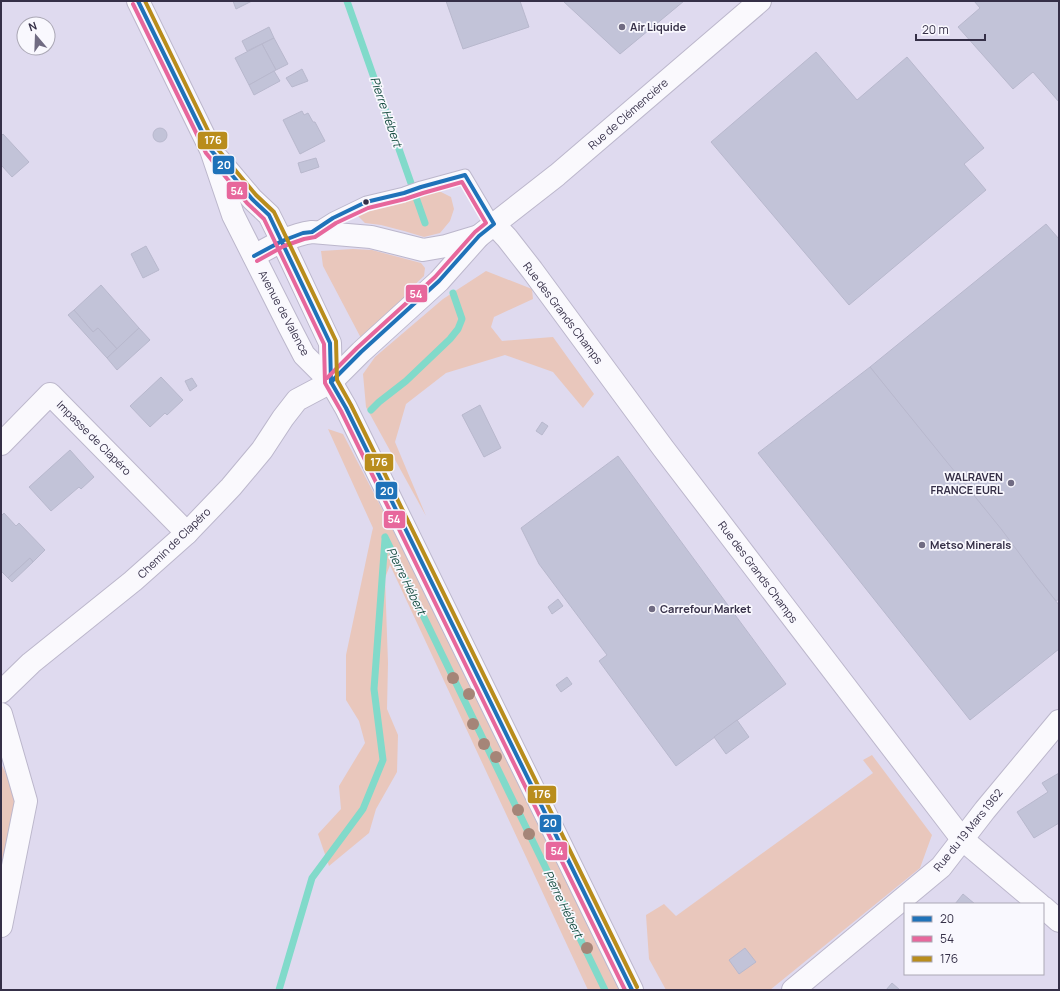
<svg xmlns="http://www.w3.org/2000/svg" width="1060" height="991" font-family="Manrope,sans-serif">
	<rect width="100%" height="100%" fill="#dfdaef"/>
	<!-- green -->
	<g fill="#e9c7bc">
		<path d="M427,192H441L451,197L454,209L450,221L440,233L424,237L404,231L381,225L365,223L356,214Z"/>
		<path d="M353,249L372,250L421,263L425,268L424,276L409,290L389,320L362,340L323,266L321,251Z"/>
		<path d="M486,271L532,289L533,299L494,317L491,327L502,341L553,337L594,394L583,408L553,372L505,355L446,373L406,404L395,442L426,516L366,407L363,374L375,357L443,299Z"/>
		<path d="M328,429L343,434L395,534L619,990H588L390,565L385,578L388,663L387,709L398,735L397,772L376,809L369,833L329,866L318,834L341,809L339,786L365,743L359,721L346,700V655L372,532L373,528Z"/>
		<path d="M872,755L932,835L920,868L770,990H666L649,959L646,915L664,904L676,916L873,773L863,760Z"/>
		<path d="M1,764L17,794L1,878Z"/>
	</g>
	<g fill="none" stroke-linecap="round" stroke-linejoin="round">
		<!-- stream -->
		<g stroke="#81daca" stroke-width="7">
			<path d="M347,1L425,223"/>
			<path d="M371,410L379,402L406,381L450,339L458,329L462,319L453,293"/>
			<path d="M385,537L605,990"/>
			<path d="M279,990L312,878L363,809L383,760L374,689L385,539"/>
		</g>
	</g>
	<!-- building -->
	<g fill="#c2c3d8" stroke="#b8b8cd">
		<path d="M233,1H252L236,9Z"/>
		<path d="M446,1H520L529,27L463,49Z"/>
		<path d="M563,1H684L620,54Z"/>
		<path d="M974,1H1059V102L1033,72L1013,89L958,27L980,8Z"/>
		<path d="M269,27L274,38L247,51L242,41Z"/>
		<path d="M274,38L288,64L276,70L262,44Z"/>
		<path d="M262,44L276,70L249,85L235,58Z"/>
		<path d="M816,52L857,100L907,57L984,148L964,164L986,190L849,305L711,142Z"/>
		<path d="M302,69L308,81L292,87L286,78Z"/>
		<path d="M274,71L280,81L254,95L249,85Z"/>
		<path d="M302,111L304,115L308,113L313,122H315L325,141L300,154L283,120Z"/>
		<circle cx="160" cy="135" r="7"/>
		<path d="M3,134L29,162L12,177L2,166L1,167V136Z"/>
		<path d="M316,158L319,167L301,173L298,163Z"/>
		<path d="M1046,224L1059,239V599L1056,601L870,367Z"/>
		<path d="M146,246L159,270L143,278L131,254Z"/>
		<path d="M101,285L139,328L117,349L98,328L93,332L74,310Z"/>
		<path d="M74,310L93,332L98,328L117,349L107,358L68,315Z"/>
		<path d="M139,328L150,340L117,370L107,358Z"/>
		<path d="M870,367L1002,530L1036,576L1059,605V649L970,720L758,453Z"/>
		<path d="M161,377L183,400L167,415L165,413L150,427L130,406Z"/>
		<path d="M192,378L197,386L190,391L185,381Z"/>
		<path d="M480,405L501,448L484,457L462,415Z"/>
		<path d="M542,422L548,426L542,435L536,431Z"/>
		<path d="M70,450L94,477L81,489L79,487L51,511L29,487Z"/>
		<path d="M618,456L786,684L676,766L599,661L607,655L539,564L521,528Z"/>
		<path d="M4,513L16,526L19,523L45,550L33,562L30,558L8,578L1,571V516Z"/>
		<path d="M30,558L33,562L12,582L8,578Z"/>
		<path d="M558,599L563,606L552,614L548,607Z"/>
		<path d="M567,677L572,684L561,692L556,685Z"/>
		<path d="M737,720L749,737L726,754L714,737Z"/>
		<path d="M1059,773V823L1034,838L1017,812L1048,792L1042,783Z"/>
		<path d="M963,894L975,904H955Z"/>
		<path d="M745,948L756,962L739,974L729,960Z"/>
		<path d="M892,983L900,990H886Z"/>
	</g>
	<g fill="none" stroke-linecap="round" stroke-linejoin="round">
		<!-- service casing -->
		<g stroke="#bcb7cc" stroke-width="13">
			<path id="service" d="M314,230L333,218L366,202L404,193L421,187L465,175L494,224"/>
		</g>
		<!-- minor casing -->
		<g stroke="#bcb7cc" stroke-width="24">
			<g id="minor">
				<path d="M494,224L507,238L532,270L663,448L962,839L1039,904"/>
				<path d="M254,256C272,246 290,235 312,232L371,237L423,250L446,246L479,236"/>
				<path d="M1,444L50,394L187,533"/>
				<path d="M1,692L31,663L133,581L187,533L231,487L262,450L283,418L297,400L331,382L361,352L439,281L479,236L557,175L760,1"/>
				<path d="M1,714L26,801L1,926"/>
				<path d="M1043,907L1059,921"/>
				<path d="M793,990L941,867L985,810L1059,721"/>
			</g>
		</g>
		<!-- secondary casing -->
		<g stroke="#bcb7cc" stroke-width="24">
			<g id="secondary">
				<path d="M138,1L211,150L233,215L289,326L304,355L331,382L346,408L632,990"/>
				<path d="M219,160L252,199L269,215L282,241L330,343L331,382"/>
			</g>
		</g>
		<!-- service -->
		<use href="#service" stroke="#faf9fd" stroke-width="11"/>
		<!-- minor -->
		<use href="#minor" stroke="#faf9fd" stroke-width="22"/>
		<!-- secondary -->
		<use href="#secondary" stroke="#faf9fd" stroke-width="22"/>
		<!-- bus-1 casing -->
		<g stroke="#f9f8fe" stroke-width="7">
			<g id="bus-1">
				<path d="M138,1L211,150L252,199L269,215L330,343L331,382L346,408L632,990"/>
				<path d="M254,256L282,241L303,233L312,232L333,218L366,202L404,193L421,187L465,175L494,224L479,236L439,281L361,352L331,382"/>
			</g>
		</g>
		<!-- bus-2 casing -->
		<g stroke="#f9f8fe" stroke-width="7">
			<g id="bus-2">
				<path d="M133,4L206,153L247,203L264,219L324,344L325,383L341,411L625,990"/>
				<path d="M257,261L284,246L304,239L315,237L336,223L368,208L405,199L423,193L462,182L486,223L475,232L435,277L357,348L327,378"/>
			</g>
		</g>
		<!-- bus-3 casing -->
		<g stroke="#f9f8fe" stroke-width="7">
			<path id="bus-3" d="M145,1L216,147L256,195L274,212L336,341L337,380L351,405L637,987"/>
		</g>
		<!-- bus-1 -->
		<use href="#bus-1" stroke="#1f72b9" stroke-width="4"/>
		<!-- bus-2 -->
		<use href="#bus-2" stroke="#e7679c" stroke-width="4"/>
		<!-- bus-3 -->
		<use href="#bus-3" stroke="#b98d1c" stroke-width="4"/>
	</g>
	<!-- trees -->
	<g fill="#a58578">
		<circle cx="453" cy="678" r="6"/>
		<circle cx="469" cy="694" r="6"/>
		<circle cx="473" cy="724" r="6"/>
		<circle cx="484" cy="744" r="6"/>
		<circle cx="496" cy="757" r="6"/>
		<circle cx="518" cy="810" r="6"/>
		<circle cx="529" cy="834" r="6"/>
		<circle cx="555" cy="887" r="6"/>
		<circle cx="569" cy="915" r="6"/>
		<circle cx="587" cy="948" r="6"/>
	</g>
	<!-- markers -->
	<g fill="#706b82" stroke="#f9f8fe" stroke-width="1.5">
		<circle cx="622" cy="27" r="4"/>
		<circle cx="1011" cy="483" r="4"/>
		<circle cx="922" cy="545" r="4"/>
		<circle cx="652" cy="609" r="4"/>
	</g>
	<circle fill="#352f47" stroke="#f9f8fe" stroke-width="1.5" cx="366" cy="202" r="3.5"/>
	<g text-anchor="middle" stroke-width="3.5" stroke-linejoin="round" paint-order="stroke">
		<!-- poi labels -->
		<g font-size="11" font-weight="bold" fill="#352f47" stroke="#f9f8fe" text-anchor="start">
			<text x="630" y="31">Air Liquide</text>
			<text x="1003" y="481" text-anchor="end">WALRAVEN<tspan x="1003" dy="13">FRANCE EURL</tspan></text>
			<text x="930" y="549">Metso Minerals</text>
			<text x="660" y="613">Carrefour Market</text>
		</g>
		<!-- street labels -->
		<g font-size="11" fill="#352f47" stroke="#f9f8fe">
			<text transform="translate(628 114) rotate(-41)" y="4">Rue de Clémencière</text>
			<text transform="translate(284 313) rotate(62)" y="4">Avenue de Valence</text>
			<text transform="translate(563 313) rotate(53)" y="4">Rue des Grands Champs</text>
			<text transform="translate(94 438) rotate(45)" y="4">Impasse de Clapéro</text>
			<text transform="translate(174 543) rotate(-44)" y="4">Chemin de Clapéro</text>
			<text transform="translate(758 572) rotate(53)" y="4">Rue des Grands Champs</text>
			<text transform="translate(968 830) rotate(-51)" y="4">Rue du 19 Mars 1962</text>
		</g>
		<!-- water labels -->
		<g font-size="12" font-style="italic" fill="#164d40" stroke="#f9f8fe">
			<text transform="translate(386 112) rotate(71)" y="4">Pierre Hébert</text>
			<text transform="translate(406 581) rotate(64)" y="4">Pierre Hébert</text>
			<text transform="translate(563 904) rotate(64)" y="4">Pierre Hébert</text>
		</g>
	</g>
	<g stroke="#f9f8fe" stroke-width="1.5">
		<rect x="197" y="131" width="31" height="19" rx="4" fill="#b98d1c"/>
		<rect x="212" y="155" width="23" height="20" rx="4" fill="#1f72b9"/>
		<rect x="226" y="181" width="22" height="19" rx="4" fill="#e7679c"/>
		<rect x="405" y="284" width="23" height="19" rx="4" fill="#e7679c"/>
		<rect x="364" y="453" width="30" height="19" rx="4" fill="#b98d1c"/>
		<rect x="375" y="481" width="23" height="19" rx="4" fill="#1f72b9"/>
		<rect x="383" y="510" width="23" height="19" rx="4" fill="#e7679c"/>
		<rect x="527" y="785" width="30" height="19" rx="4" fill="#b98d1c"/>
		<rect x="539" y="814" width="23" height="19" rx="4" fill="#1f72b9"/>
		<rect x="545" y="841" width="23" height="20" rx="4" fill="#e7679c"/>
	</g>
	<g font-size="11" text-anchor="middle" font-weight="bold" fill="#fff">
		<text x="213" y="144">176</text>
		<text x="224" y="169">20</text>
		<text x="237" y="195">54</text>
		<text x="416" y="298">54</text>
		<text x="379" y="466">176</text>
		<text x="387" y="495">20</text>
		<text x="394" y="523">54</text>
		<text x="542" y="798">176</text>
		<text x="550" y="827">20</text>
		<text x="557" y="855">54</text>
	</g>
	<!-- border -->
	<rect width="1060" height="991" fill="none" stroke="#352f47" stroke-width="4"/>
	<!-- legend -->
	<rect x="904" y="903" width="140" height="72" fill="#f9f8fe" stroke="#aba8b5"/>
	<rect x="912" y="916" width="20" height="6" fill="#1f72b9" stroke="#aba8b5"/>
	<text x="940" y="923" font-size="12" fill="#352f47">20</text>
	<rect x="912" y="936" width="20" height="6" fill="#e7679c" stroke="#aba8b5"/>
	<text x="940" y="943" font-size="12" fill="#352f47">54</text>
	<rect x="912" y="956" width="20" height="6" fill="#b98d1c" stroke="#aba8b5"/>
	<text x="940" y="963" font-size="12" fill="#352f47">176</text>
	<!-- north arrow -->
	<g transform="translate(36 36) rotate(341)"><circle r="19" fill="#f9f8fe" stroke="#aba8b5"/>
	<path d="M0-3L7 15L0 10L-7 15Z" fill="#706b82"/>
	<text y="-6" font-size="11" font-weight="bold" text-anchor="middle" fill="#352f47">N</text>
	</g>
	<!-- scale -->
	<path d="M916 34v6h69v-6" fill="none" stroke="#352f47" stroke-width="2"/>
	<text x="922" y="34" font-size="12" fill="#352f47" stroke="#f9f8fe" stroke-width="3" paint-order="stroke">20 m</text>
</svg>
